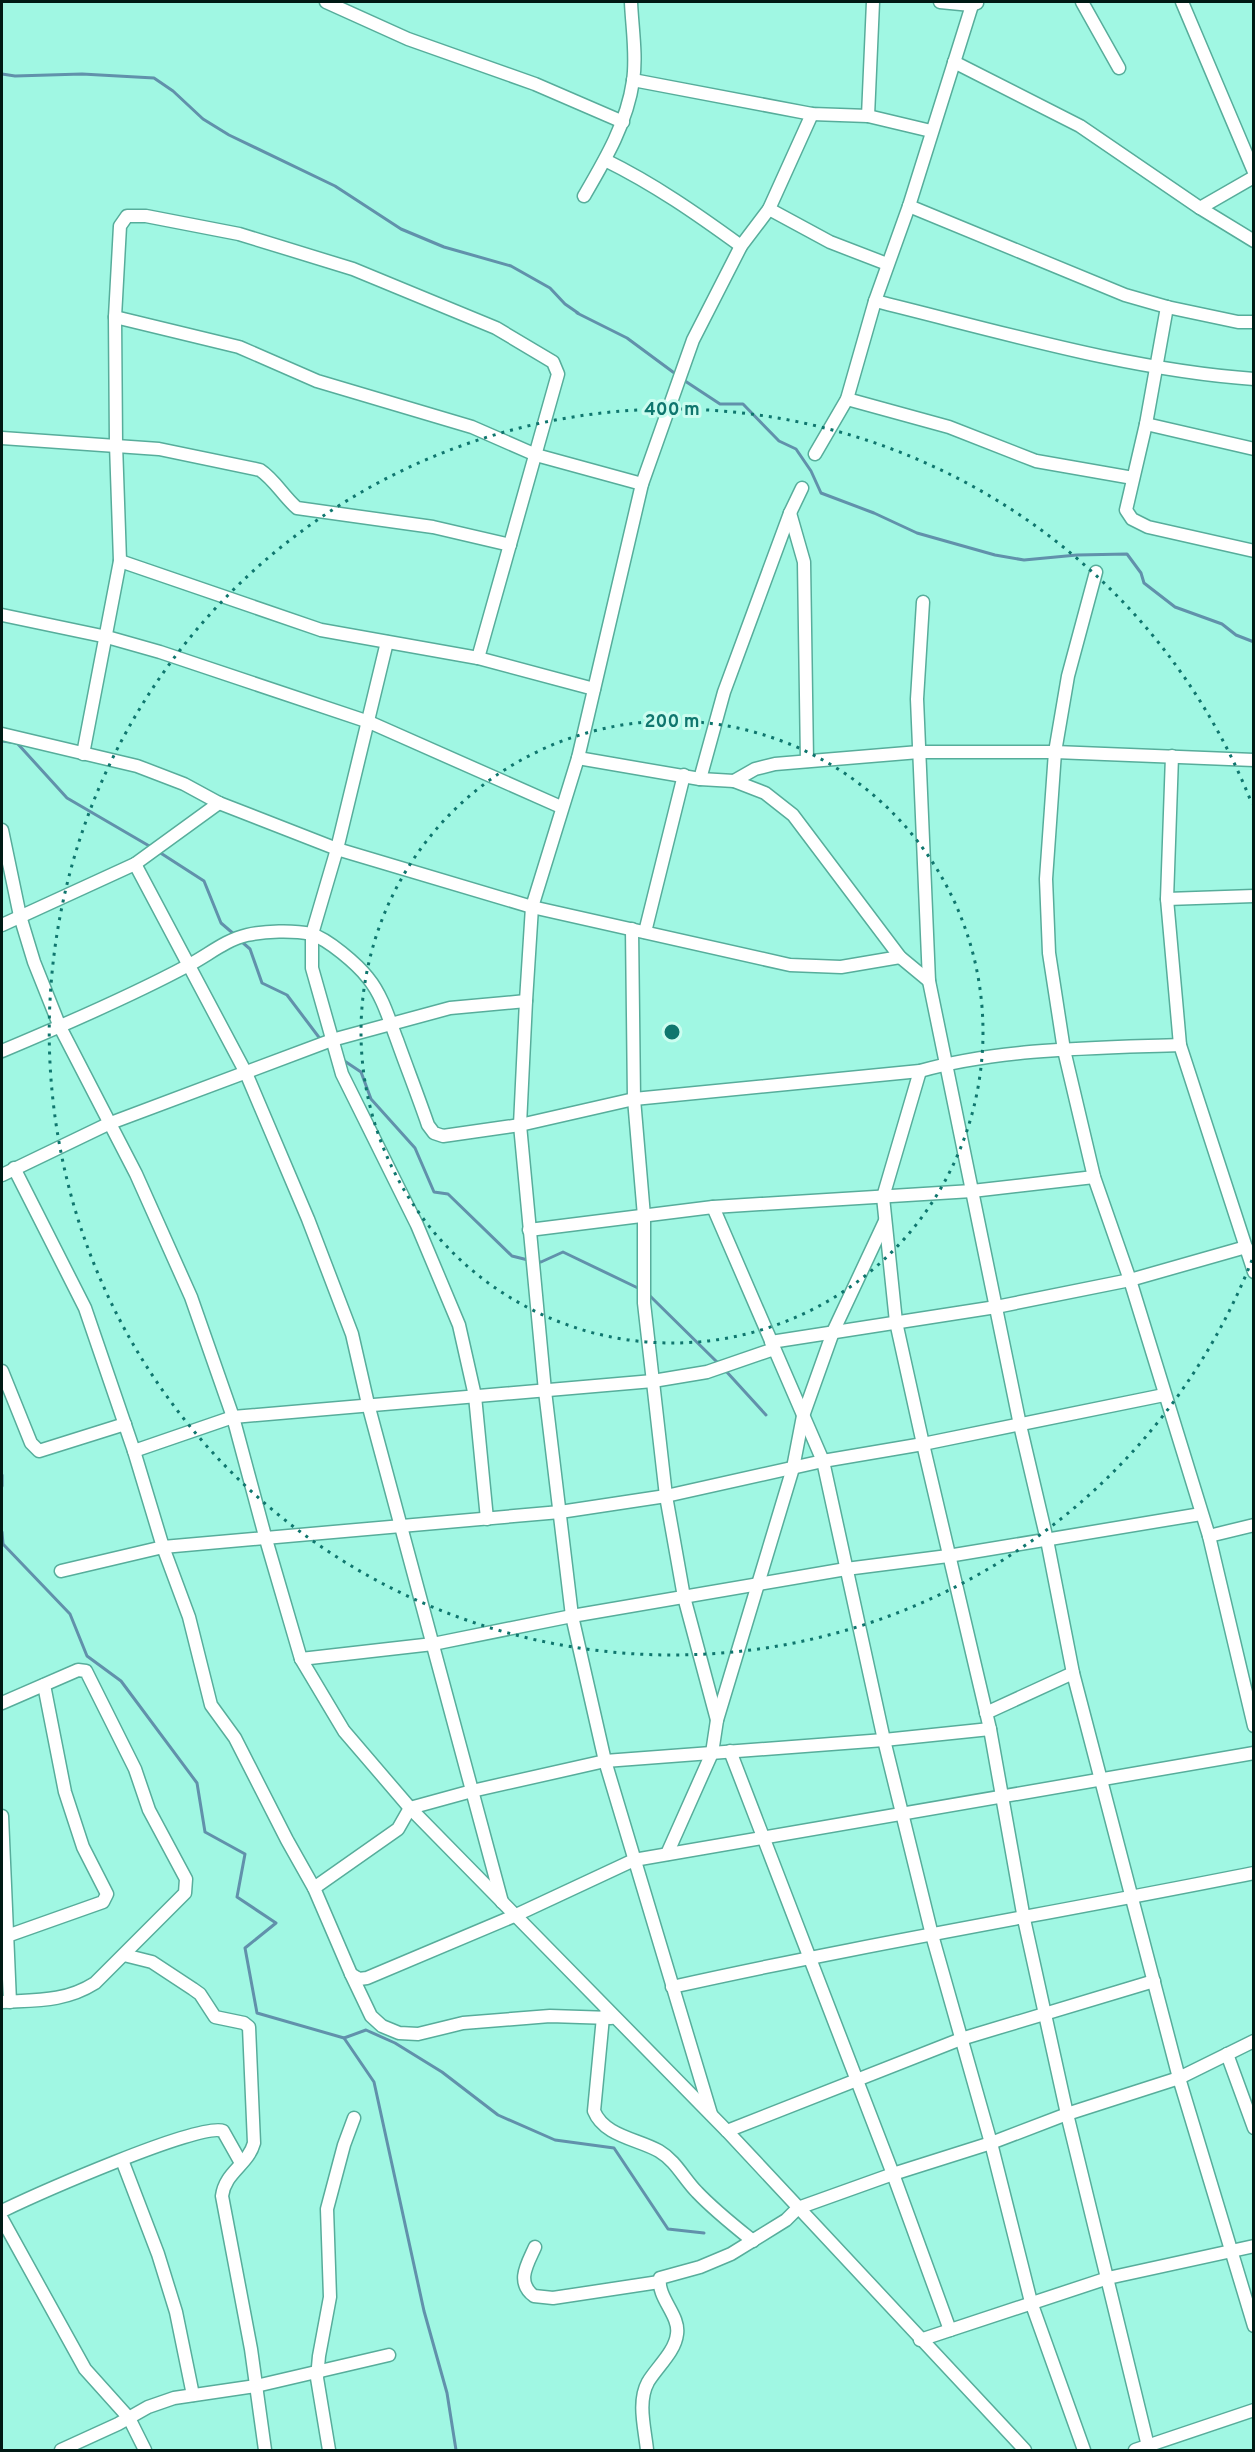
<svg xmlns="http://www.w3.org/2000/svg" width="1255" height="2452" font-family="Overpass,sans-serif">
	<rect width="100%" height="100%" fill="#a0f7e3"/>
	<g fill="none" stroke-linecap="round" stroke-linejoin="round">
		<!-- stream -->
		<g stroke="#6191ab" stroke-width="3">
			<path d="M2,74L15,76L82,74L154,78L173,91L203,119L229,135L335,186L401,229L444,247L511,266L550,288L565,304L578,313"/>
			<path d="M577,313L627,338L677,375"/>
			<path d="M682,379L720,404H743L779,441L796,449L811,471L821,493L874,513L917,533L995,555L1024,560L1077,555L1127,554L1141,573L1144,583L1175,607L1222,624L1236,635L1254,642"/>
			<path d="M2,741L17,743L67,798L151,847"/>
			<path d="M159,852L204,881L221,923L235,935"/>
			<path d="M242,942L250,949L262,983L287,995L321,1040"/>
			<path d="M343,1060L361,1072L371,1099L415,1148L434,1192L448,1194L512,1256L528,1260"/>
			<path d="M535,1261L541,1262L563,1252L640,1289"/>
			<path d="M648,1294L718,1363"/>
			<path d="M725,1370L766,1415"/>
			<path d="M2,1475V1486"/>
			<path d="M2,1532L3,1544L70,1614L87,1656L121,1681L197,1783L205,1832L245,1854L237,1897L276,1923L245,1948L257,2013L344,2038L374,2082L424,2311L447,2393L456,2450"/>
			<path d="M344,2038L366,2030L395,2043L442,2072L498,2115L555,2140L614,2148L668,2229L704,2233"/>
		</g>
		<!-- minor casing -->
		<g stroke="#57ad9b" stroke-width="15">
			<g id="minor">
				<path d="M326,2L408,39L535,84L623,122"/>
				<path d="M940,2L971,5L977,3"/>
				<path d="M1082,2L1119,68"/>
				<path d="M1182,2L1254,172"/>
				<path d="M954,62L1080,126L1200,208L1254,241"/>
				<path d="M633,80L812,114L868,116L931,131"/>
				<path d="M868,116L873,2"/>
				<path d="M605,160C654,184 697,214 741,246"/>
				<path d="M584,196C605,160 627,123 633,81C637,56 632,27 631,2"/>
				<path d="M909,206L1125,295L1167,307L1238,322H1254"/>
				<path d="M1200,208L1254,177"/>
				<path d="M769,209L830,242L887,264"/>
				<path d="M875,301C998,331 1127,370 1254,379"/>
				<path d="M1167,307L1146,424L1126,510L1132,519L1148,527L1254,551"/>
				<path d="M115,317L239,347L317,381L472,427L536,455L642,484"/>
				<path d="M847,399L949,427L1036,461L1133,478"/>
				<path d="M1146,424L1254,449"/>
				<path d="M2,438L159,449L260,470C275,480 283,496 297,508L433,527L510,545"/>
				<path d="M815,454L847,399L875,301L909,206L973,2"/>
				<path d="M790,513L804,562L807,761"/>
				<path d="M120,561L321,630L478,658L594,689"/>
				<path d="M1096,572L1068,676L1055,752L1046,879L1049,953L1064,1050L1094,1177L1130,1280L1209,1536L1254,1726"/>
				<path d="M923,602L917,699L929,981L1020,1425L1047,1540L1073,1673L1179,2078L1254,2326"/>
				<path d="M2,615L107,637L160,652L369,722L561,807"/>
				<path d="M387,642L337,849L312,934V968L342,1074L417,1225L459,1325L475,1396L487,1519"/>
				<path d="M2,734L137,766L184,784L219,803L337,849L532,907L790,965L841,967L900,957"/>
				<path d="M83,754L120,561L116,444L115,317L120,226L127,216H146L239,234L353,269L496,328L553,362L558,374L478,658"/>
				<path d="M1172,756L1167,899L1180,1045L1254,1272"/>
				<path d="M578,758L700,779L734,781L765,793L793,815L900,957L929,981"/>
				<path d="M700,779L724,692L790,513L802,488"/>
				<path d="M734,781L755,769L775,764L919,752H1055L1254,760"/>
				<path d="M2,830L20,916L34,962L60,1027L136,1174L191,1297L233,1417L265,1536L301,1659L344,1731L410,1808L727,2131L1025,2450"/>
				<path d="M135,864L246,1073L308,1219L352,1334L368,1404L502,1902"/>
				<path d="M1167,899L1254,896"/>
				<path d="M2,925L135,864L219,803"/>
				<path d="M632,929L634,1099L644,1216V1303L666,1496L684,1597L717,1720"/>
				<path d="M645,932L684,775"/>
				<path d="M2,1051C64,1025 127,998 187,966C207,956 225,940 247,935C265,931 293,930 311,934C328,939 357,964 368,978C382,995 389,1019 397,1040C407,1068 418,1096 428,1125L434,1133L443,1136L520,1125L634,1099L920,1071C1002,1048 1096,1048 1180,1045"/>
				<path d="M920,1071L883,1197L896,1322L923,1444L990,1729L1024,1919L1067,2114L1148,2446"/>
				<path d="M14,1168L85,1308L134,1451L163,1547L560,1512L666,1496L823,1461L923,1444L1164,1395"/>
				<path d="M2,1175L108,1124L332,1040L450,1008L526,1001"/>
				<path d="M713,1207L823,1461L884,1740L932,1935L991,2143L1031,2302L1084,2450"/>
				<path d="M529,1230L713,1207L972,1191L1094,1177"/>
				<path d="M771,1342L996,1307L1130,1280L1246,1247"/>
				<path d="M2,1371L31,1443L39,1451L125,1424"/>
				<path d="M134,1451L233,1417L653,1381L707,1372L774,1349"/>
				<path d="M1209,1536L1254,1525"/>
				<path d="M61,1571L163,1547L189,1617L211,1705L235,1738L287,1840L314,1888L351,1974L359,1979L367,1978L514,1916L634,1860L1254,1753"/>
				<path d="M301,1659L433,1644L572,1616L846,1569L948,1556L1201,1514"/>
				<path d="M2,1703L78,1670L86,1671L135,1769L149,1810L186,1879L185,1893L95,1983C65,2002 36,2000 2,2002"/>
				<path d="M986,1713L1073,1673"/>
				<path d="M730,1751L893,2174L950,2330"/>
				<path d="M2,1816L10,2002"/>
				<path d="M667,1854L712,1753L717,1720L793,1468L803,1416L833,1332L885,1221"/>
				<path d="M314,1888L398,1829L410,1808L472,1791L605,1761L884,1740L990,1729"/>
				<path d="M7,1936L103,1902L107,1894L83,1847L65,1792L44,1685"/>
				<path d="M124,1955L152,1962L193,1989L200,1994L215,2017L244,2023L249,2027L254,2143C248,2165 225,2172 222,2196L251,2349L265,2450"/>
				<path d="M351,1974L371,2016L382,2026L399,2033L418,2034L463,2023L550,2016L611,2018"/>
				<path d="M672,1987C865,1944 1060,1912 1254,1873"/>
				<path d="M603,2017L594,2111C604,2136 638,2139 659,2151C676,2161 684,2179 697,2192C714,2210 733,2225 753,2241"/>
				<path d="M1227,2054L1254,2128"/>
				<path d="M711,2114L605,1761L572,1616L545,1391L520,1125L526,1001L532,907L578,758L642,484L693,340L741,246L769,209L812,114"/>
				<path d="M727,2131L961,2039L1154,1981"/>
				<path d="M122,2160L158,2254L176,2312L193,2395"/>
				<path d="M2,2211C31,2197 201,2121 223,2131L241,2163"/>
				<path d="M2,2219L85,2369L129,2418L145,2450"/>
				<path d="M535,2247C528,2263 515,2282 534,2296L553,2298L659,2282"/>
				<path d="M920,2340L1108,2278L1254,2246"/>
				<path d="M61,2450L118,2424L148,2407L174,2398L256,2386L389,2355"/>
				<path d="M329,2450L317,2378L319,2356L330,2297L327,2209L344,2145L354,2118"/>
				<path d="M647,2450C645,2429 637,2402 648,2382C657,2367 675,2352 677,2334C680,2315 657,2298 660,2278L700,2267L731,2254L786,2220L798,2208L893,2174L991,2143L1067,2114L1179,2078L1254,2041"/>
				<path d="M1135,2450L1254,2410"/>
			</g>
		</g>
		<!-- minor -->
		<use href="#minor" stroke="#fff" stroke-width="12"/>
	</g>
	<!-- distance rings -->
	<g fill="none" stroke="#0f766e" stroke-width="3" stroke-dasharray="3 6">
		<circle cx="672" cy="1032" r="311"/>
		<path d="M1252 1260A623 623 0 1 1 1252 804"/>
	</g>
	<circle cx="672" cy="1032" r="9" fill="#0f766e" stroke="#cbfdf0" stroke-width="3"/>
	<g font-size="18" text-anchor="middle" font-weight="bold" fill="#0f766e" stroke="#cbfdf0" stroke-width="6" stroke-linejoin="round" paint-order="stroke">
		<text x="672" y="415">400 m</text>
		<text x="672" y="727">200 m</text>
	</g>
	<!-- border -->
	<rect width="1255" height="2452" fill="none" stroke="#001914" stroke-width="6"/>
</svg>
